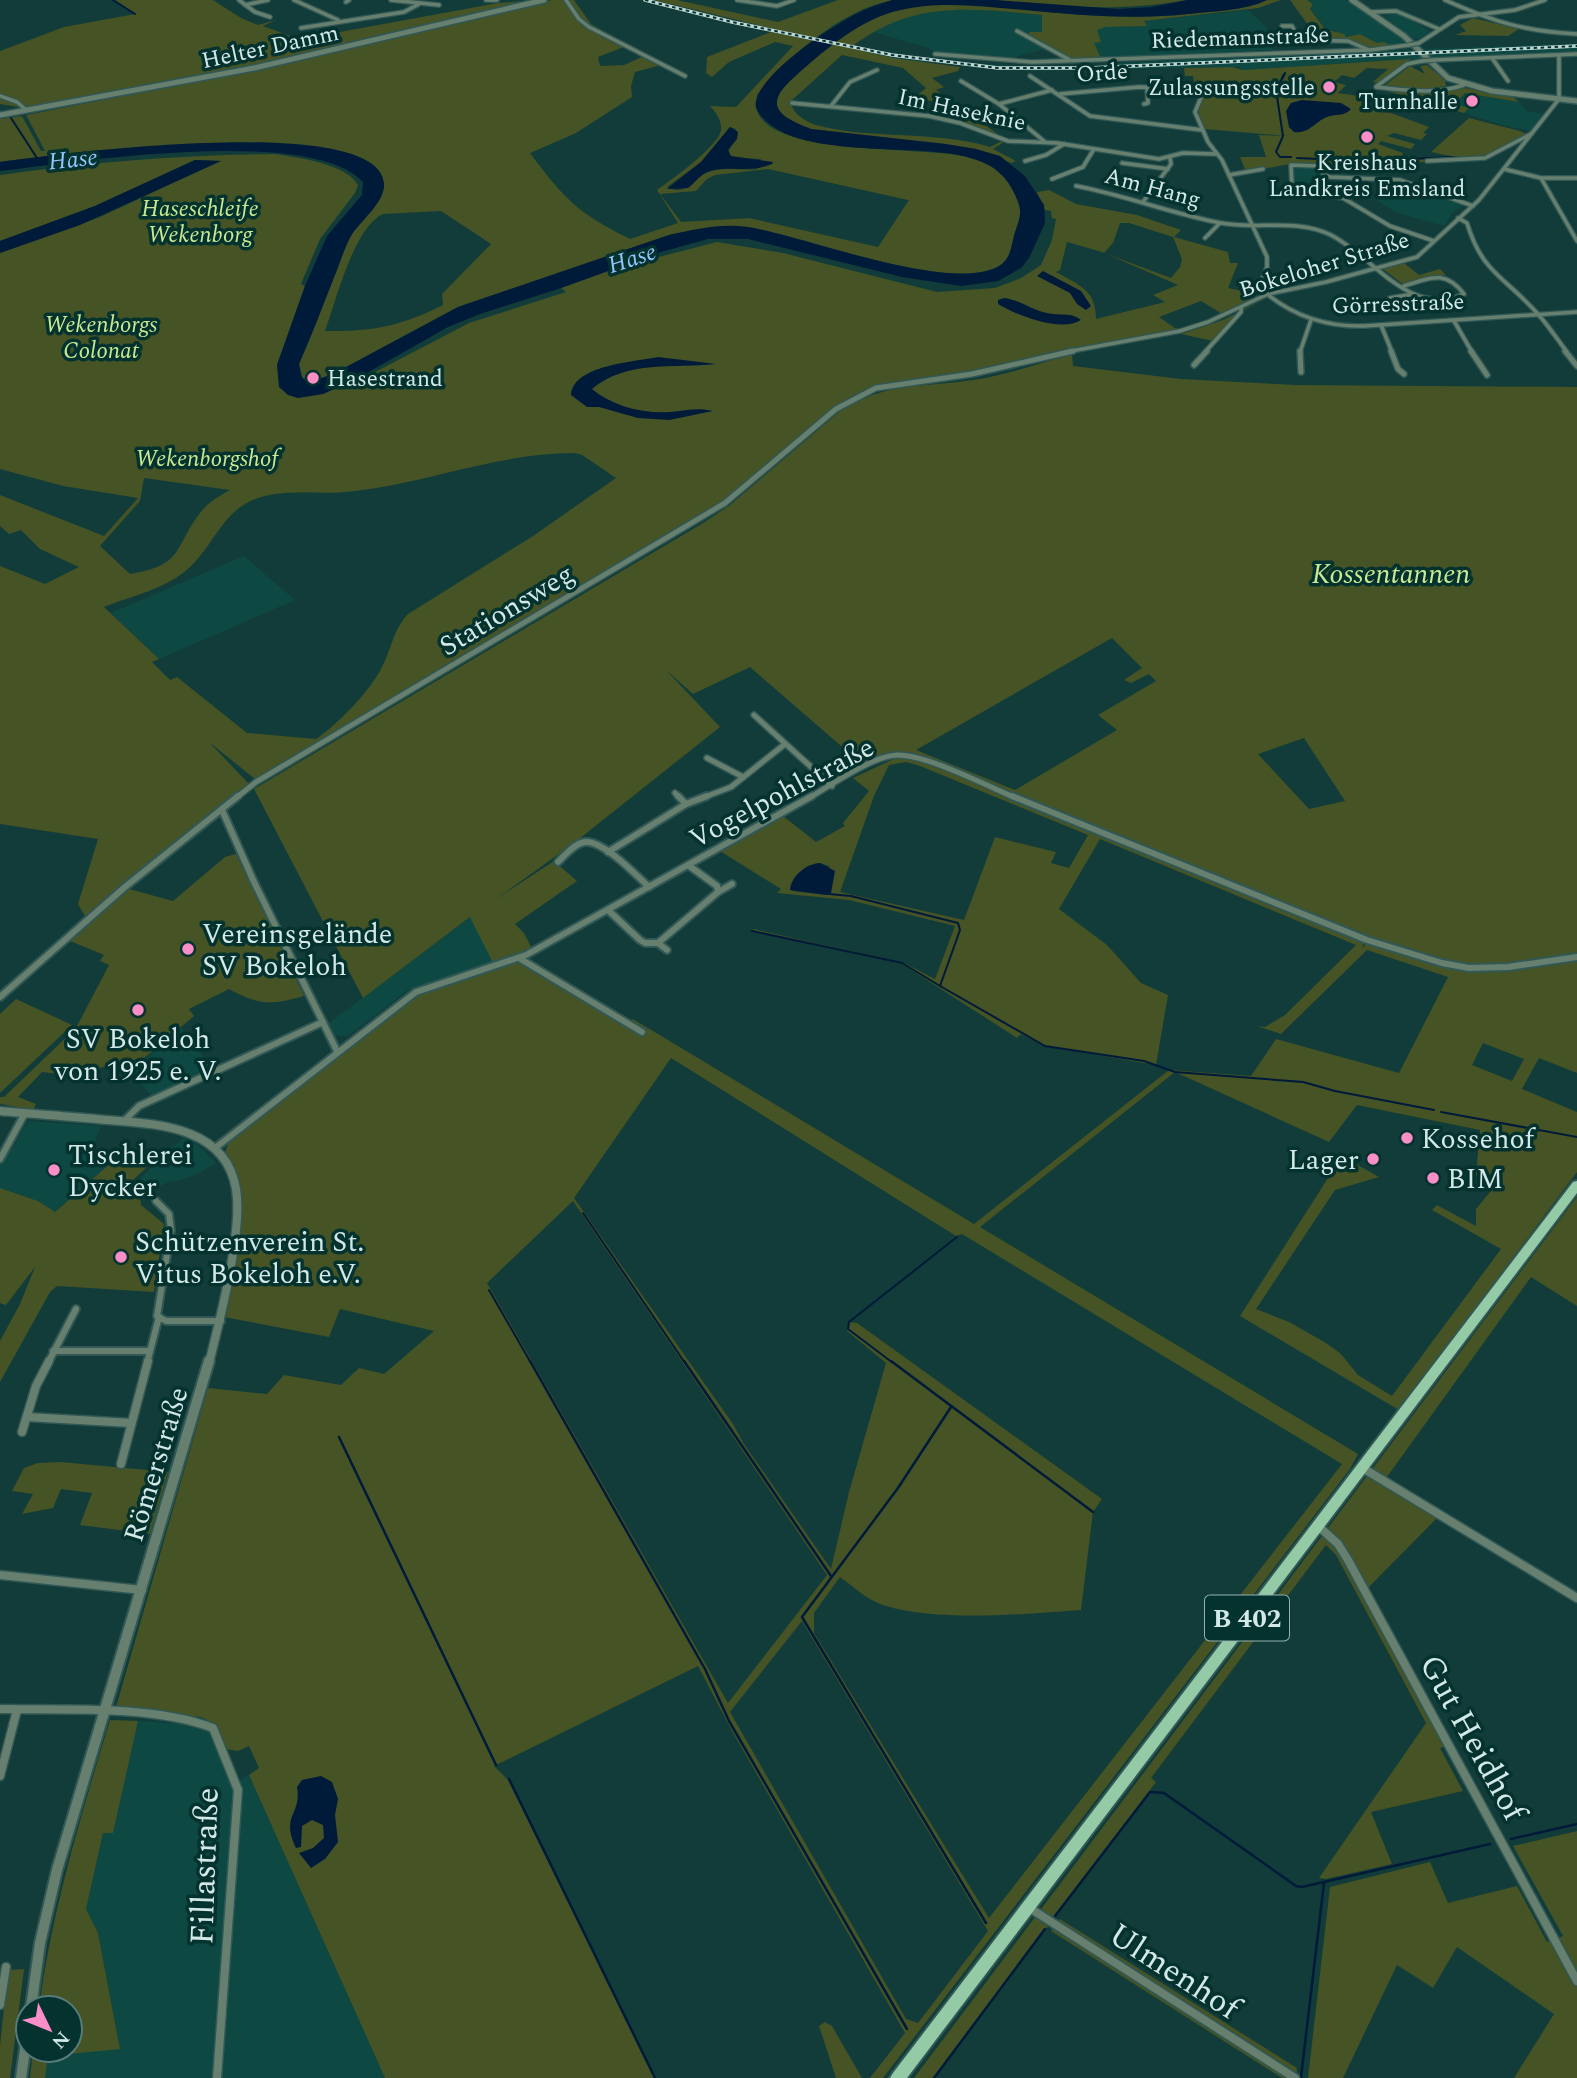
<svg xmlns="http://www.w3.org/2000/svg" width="1577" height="2078" font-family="Spectral,serif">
	<rect width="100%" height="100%" fill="#123c39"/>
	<!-- built -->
	<g fill="#0e4843">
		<path d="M1307,0H1346L1405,42L1392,46L1377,43L1360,34L1346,37L1334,30L1325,29L1310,8L1313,3Z"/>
		<path d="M965,8L1042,15V32H1029V36L1049,48L1015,57L1022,62L935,54L931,49L870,31L907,15Z"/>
		<path d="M1248,10L1269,30L1273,50L1101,58L1082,19L1144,21Z"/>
		<path d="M1390,14L1404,15L1430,32L1419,39L1412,38L1386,17Z"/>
		<path d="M1577,44V52L1431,59L1423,49Z"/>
		<path d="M852,46L937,60L1025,67L1119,65V63L1414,50L1422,59L1243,70L1239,67H1207L1034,71L914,61L861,52L849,48Z"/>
		<path d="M1465,93L1519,102L1527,111L1543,114L1530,131L1502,125L1464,113L1469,109L1455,105Z"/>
		<path d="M1293,167L1320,168L1323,191L1295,189Z"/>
		<path d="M1387,191L1419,200L1433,193L1464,205L1452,213L1444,226L1397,213L1373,198Z"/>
		<path d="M244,556L295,600L159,659L111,613Z"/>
		<path d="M471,917L493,963L408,990L348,1036L335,1035L329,1023Z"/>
		<path d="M181,1028L213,1069L153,1098L131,1071Z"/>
		<path d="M28,1121L101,1126L88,1160L112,1162L54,1212L38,1201L0,1188V1164L14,1146Z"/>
		<path d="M183,1138L198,1145L216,1163L194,1176L172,1182L170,1181L154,1189L135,1183Z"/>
		<path d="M138,1721L181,1724L211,1733L233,1784L249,1775L385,2078H45L47,2056L120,2048L98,1933L86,1909L103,1833H113Z"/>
	</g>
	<!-- green -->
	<g fill="#455325" fill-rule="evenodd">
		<path d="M113,0H213L241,18L258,25L276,20L263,26L299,39L307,38L498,3L540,0L236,70L24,108L0,104V51L64,27L135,14Z"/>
		<path d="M552,0H574L591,24L629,45L598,57L600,66L624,65L644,56L661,65L635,72L631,86L632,97L576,133L530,153C565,200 578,213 630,239L678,223L657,190C670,181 720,145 721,130C722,121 716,112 710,106L736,107L793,46L775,42L729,62L712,77L706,73L707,57L771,32L809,40L812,38L654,0H677L778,22L838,0H897C849,4 785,58 757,95C757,99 756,107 757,111C774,158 931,145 974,158C996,165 1019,186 1021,211C1021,220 1016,228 1014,237C1010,249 1010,261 997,267C948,291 827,244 774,233C743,226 700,228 669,235L458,307L335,373L319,380L320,376L311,375L303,379L299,364L349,239L380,174C343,140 288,146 241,145C160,144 81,151 0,162V119L22,116L41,151H45L26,115L256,70ZM730,127L736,129L728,154L735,158L761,159L758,169C741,171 721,166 706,173C692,180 686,197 667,187L701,162ZM768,169L908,200H909L878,247L749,218L681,222L660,194L696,191L707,179L715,175ZM441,211L491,244L442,294L443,305C401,326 372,332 325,331C336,301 354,227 383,214Z"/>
		<path d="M995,0H1187C1123,12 1060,7 995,0Z"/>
		<path d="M1267,0H1281L1258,8L1144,21L1147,26L1105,27L1097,30L1101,42L1094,43L1101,58H1070L1029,35V32H1042V15C968,8 912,0 850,48L894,58L960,67L958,71L932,78L944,87L936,90L1006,140L973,127L938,100L935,102L915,97L926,88L903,68L842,55L791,101C791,112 804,121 816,125C872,140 934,130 990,147L1002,141L1004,142L993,149L1016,161L1011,163L976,149L811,129C782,118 762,107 791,80C820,54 853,24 892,12C934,0 975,4 1018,9C1074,15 1132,20 1188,14C1214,11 1243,11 1267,0Z"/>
		<path d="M1290,0H1307L1313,4L1310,9L1325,29L1344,34L1346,37L1360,34L1377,43L1384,42L1392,46L1369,48L1352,40H1319Z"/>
		<path d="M1473,18L1519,29L1508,36L1455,35L1466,31L1460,25Z"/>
		<path d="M1411,59L1378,83L1373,82L1388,69L1367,68L1354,78L1342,75L1334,82L1346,85L1338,93L1359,96L1364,103L1429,127L1423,133L1427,134L1421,140L1394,133L1387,136L1415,144L1411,149L1381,141L1378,144L1403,153L1402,156L1426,158L1425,162L1332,166L1290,164L1246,172L1240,157H1266L1259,135L1288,136L1204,129C1197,113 1197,106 1205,89L1277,92L1286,74L1283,73L1275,91L1195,87L1193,76H1185L1184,68L1232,67L1243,70Z"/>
		<path d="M1427,65L1445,80L1446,86L1420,90L1385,85L1410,66L1425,74L1420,66Z"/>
		<path d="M1383,88L1422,94L1465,88L1512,96L1519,102L1465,93L1455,104L1469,108L1464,113L1380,89Z"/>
		<path d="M1469,118L1520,131L1527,134C1486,157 1479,163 1431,152Z"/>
		<path d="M274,154C296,157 347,164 358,185L355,193L320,239L301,284L305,286L277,365L323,394L358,378L356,382L469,323L566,292L561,288L616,268L717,242L783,253L937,292L995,288L1021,278L1041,265L1052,240L1056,219L1052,218L1051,211L1045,210L1037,192L1049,190L1076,204L1137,215L1181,230L1174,237L1228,252L1230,263H1238L1228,288L1252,293L1250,299L1222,314L1201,301L1159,317L1178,330L973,373L908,380L876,386L854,395L833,408L722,501L255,779L209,742L249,784L85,916L78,904L98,839L0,824V566L45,584L79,567L40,549L21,530L9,534L0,526V495L104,536L138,498L63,486L0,469V253L100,217L220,161L195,160L95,206L0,241V175C91,162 182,155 274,154ZM1120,223H1129L1173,237L1182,259L1180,267L1171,278L1104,253L1113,243ZM1067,242L1102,252L1178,285L1153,295L1165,302L1096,319C1096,290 1079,285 1056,272L1060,270ZM575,453L582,455L616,478L533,536L408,614C393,630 392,648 382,667C371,690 337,725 316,739L247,733L177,677L170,680L152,662L159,659L104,607C131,596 167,589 190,567C210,549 221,518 245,504C274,487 313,495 345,492C423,485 495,453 575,453ZM144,478L230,490C219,496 207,503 200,513C173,549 184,565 130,574L100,546L140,501Z"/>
		<path d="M1404,263L1419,275L1440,269L1446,275L1404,285L1383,269Z"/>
		<path d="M1265,299L1241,312L1213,341L1181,334L1223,320Z"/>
		<path d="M1072,354L1073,366L1181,379L1296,385L1577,387V953L1491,966L1466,965L1372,940L919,757L896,754L863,765L750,667L693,694L666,670L720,727L574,843L496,899L554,861L577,881L515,924L524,933L532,949L493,963L470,917L363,998L254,789L703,523L730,505L839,412C886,381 921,388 973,380C1006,375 1040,363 1072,354ZM1112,638L1142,668L1124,680L1131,683L1149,674L1156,681L1098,715L1117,730L1015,790L916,750ZM1304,738L1345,801L1309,809L1258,754Z"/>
		<path d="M898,757L917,759L1364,941L1362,948L1368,942L1466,969L1493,971L1577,959V1073L1539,1058L1522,1089L1577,1112V1172L1399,1410L1240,1316L1342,1156L1379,1177L1335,1190L1256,1309L1289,1322L1326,1343L1341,1354L1358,1375L1392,1396L1501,1249L1432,1210L1437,1205L1476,1226V1209L1495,1186L1476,1175L1480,1130L1357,1105L1329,1142L1175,1072L980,1227L1358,1454L1350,1469L883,2078H870L905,2033L732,1731L698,1666L494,1766L508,1780L655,2078H385L249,1775L259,1768L249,1746L238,1751L225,1749C219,1735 215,1721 200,1717L116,1707L208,1388L267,1394L284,1375L341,1385L359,1368L384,1374L434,1331L340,1309L329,1337L224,1317L238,1185L235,1170L225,1152L229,1142L409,1000L424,992L517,962L527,963L627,1023L633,1019L974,1224L1169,1070L1251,1076L1276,1039L1399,1073L1448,977L1367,950L1281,1034L1257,1026L1265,1027L1285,1015L1356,945L1100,839L1059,909L1107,945L1141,983L1168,995L1156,1065L1045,1046L1021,1034L1017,1038L902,964L752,931L753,929L904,963L935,979L955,926L849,900L777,893L781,889L720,851L783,816L816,842L845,826L843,823L869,791L853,778ZM906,762L920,766L1088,835L1069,868L1051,863L1056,852L995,837L964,920L840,892L874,796L889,765ZM820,863L829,866L831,893L827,895L792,891L807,866ZM1483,1043L1524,1059L1512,1081L1472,1065ZM671,1058L956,1236L962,1234L1342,1464L989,1918L814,1633V1613L840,1577C854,1587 868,1601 886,1606C940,1622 1025,1614 1081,1610L1093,1512L1102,1499L857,1323L849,1322L847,1331L886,1363L849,1492L831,1569L744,1444L733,1424L574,1198ZM573,1201L827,1575L728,1703L487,1283ZM802,1621L988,1931L918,2023L906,2019L730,1712Z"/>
		<path d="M236,854L304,996C271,1005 260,1006 229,989L189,1009L194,1016L130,1070L101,1067L94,1078L42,1072L18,1097L36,1104L33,1110L0,1104V1097H4L76,1028L109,965L100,961L104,955L70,941L129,889L173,901L225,857Z"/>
		<path d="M16,999L72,1025L0,1093V1014Z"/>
		<path d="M112,1162L149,1165L132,1181L147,1187L140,1196L141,1205L164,1224L154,1292L57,1286L50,1292L0,1382V1341L20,1304L35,1267L6,1305L0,1303V1188L38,1201L55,1212Z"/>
		<path d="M1577,1197V1306L1531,1277L1384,1481L1440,1515L1365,1591L1449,1745L1440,1748L1463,1791L1371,1812L1392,1864L1326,1879L1319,1878L1426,1723L1336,1555L1326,1545L1151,1778L1156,1782L934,2078H914Z"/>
		<path d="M61,1462L168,1472L150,1534L80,1525L92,1493L61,1489L53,1508L22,1514L33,1494L12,1491L24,1468L38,1463Z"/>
		<path d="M110,1720L138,1721L113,1833H103L86,1909L98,1933L120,2049L48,2056L45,2078H30L33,2050H70V2008H39C52,1909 81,1816 110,1720Z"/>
		<path d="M1577,1831V2078H1514L1554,2014L1457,1947L1433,1988L1397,1965L1343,2078H1308L1330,1887L1430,1862L1448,1903L1517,1886L1547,1942L1563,1936L1513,1846Z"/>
		<path d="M1060,1919L1297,2068L1296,2078H1282L1051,1931Z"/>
		<path d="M24,1969L10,2078H0V2046L8,1970Z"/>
		<path d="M825,2022L832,2026L862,2078H836L819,2026Z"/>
	</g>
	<!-- water -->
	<g fill="#001a39">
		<path d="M892,0H995L1118,9L1152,7L1187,0H1267C1243,11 1214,11 1188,14C1134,20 1078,15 1024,10C979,6 936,0 892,12C853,24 820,54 791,80C762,107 782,118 811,129L946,144L976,149L1000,156L1025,176L1044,205L1045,223L1029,258L1021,268L998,281L961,286L902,277L748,239H708L661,252L561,288L480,314L448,327L358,378L323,394L298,398L288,395L279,387L277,365L305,286L327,236L362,195L363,182C311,125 75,162 0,171V162C51,155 377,111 384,183C386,202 360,221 351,236C344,248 340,263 335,275C323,305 312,335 299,364L301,376L308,383L335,373L458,307L669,235C695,229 722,223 748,227C801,235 960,297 1002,264C1010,257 1011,250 1013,240C1015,228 1023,217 1019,205C1013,186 1001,169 982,162C926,137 788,167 756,108C750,79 832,26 856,14C867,8 880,4 892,0Z"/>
		<path d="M1302,100L1341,103L1351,109C1345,116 1338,114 1330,116C1315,120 1311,134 1294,132L1289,127L1286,111L1291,103Z"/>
		<path d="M730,127L738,132L737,139L728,150L731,156L773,162L772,164C749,174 723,164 705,173C698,177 694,184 688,188L667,189L701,162Z"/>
		<path d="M195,160L221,161L80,225L0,253V241L95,206Z"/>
		<path d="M1043,271L1081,291L1091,306L1086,310L1077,304L1070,293L1037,276Z"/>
		<path d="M1004,298C1021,300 1036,313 1053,314C1064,315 1072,313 1081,320C1061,333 1016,315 998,304V300Z"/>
		<path d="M658,357L716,364C673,369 628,359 592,389C612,406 643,414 670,412C686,411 697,407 713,411L669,420L638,418L599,407H587L571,395C573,365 634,362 658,357Z"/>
		<path d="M820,863L835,871L831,893L827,895L790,890C791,876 806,864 820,863Z"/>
		<path d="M321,1776L332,1782L338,1799L335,1815L338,1842L325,1859L311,1868L299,1853L313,1848L324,1838L323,1825L312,1820L302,1826L301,1847L296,1848C280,1814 302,1816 297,1787L302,1780Z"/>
	</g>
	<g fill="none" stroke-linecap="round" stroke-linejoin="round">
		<!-- stream-far1 -->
		<g stroke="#001a39" stroke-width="2">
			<path d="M113,0L135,14"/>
			<path d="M1285,73L1276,90L1283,136L1276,152L1280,157H1291"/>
			<path d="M11,118L37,158"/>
			<path d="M1297,158L1363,161L1453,157"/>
			<path d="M829,894L851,896L958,923L960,930L940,986L1045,1046L1144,1061L1175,1072L1303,1082L1335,1091L1434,1110"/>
			<path d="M752,931L902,963L940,986"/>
			<path d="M1441,1112L1577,1137"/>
			<path d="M583,1213L685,1363"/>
			<path d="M489,1290L531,1363"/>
			<path d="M893,1363L848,1329L849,1322L957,1237"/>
		</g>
		<!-- stream -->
		<g stroke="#001a39" stroke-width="2.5">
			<path d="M530,1361L705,1669L729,1721L907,2029"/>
			<path d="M684,1361L831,1576"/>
			<path d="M891,1361L1093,1512"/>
			<path d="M951,1407L898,1488L802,1617L986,1923"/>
			<path d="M339,1437L496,1765"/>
			<path d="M509,1779L655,2078"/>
			<path d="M1511,1839L1577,1824"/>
			<path d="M1055,1916L1150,1792L1164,1793L1296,1886L1302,1887L1490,1844"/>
			<path d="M1301,2077L1324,1883"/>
			<path d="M934,2078L1045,1929"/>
		</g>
		<!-- minor-far3 casing -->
		<g stroke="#315855" stroke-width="6">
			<g id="minor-far3">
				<path d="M239,0L255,12L270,17"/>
				<path d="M294,0L338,20"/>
				<path d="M391,0L439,5"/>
				<path d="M486,0H497"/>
				<path d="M566,0L579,19L589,27L685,76"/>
				<path d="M737,0L777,6L794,0"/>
				<path d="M1445,0C1494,22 1523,31 1577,34"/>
				<path d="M346,2L349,0"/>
				<path d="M245,5L268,0"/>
				<path d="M1371,12L1396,11L1439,29"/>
				<path d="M1282,26H1292L1299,40L1348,41L1369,50"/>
				<path d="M301,28L404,12L419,4"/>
				<path d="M1017,31L1070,60"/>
				<path d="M1419,43L1459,17L1515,10L1545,0"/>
				<path d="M935,54L1032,62L1370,50L1409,45"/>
				<path d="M1492,58L1508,81"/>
				<path d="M1434,60L1577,54"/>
				<path d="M1030,76L1090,116L1202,130"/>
				<path d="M961,81L999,104L1044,141"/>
				<path d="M1377,86L1407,64L1422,61"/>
				<path d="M1376,87C1406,90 1435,95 1464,85"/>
				<path d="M1060,94L1139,87L1204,90L1195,112L1208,142L1222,160L1267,257V267L1259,287C1289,315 1323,327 1364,326L1577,312"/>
				<path d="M0,96L17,102L26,110"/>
				<path d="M792,103L929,116L960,123L1008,141L1057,143L1159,159L1183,153L1216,154"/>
				<path d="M999,104L1052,90"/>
				<path d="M1144,104L1148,103L1147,87"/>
				<path d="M831,106L850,82L877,70"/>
				<path d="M1025,161L1046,155L1064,144"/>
				<path d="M1427,161L1485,158L1531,134"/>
				<path d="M1122,163L1168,169"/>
				<path d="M1504,169L1541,178H1577"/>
				<path d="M1229,175L1263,169"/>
				<path d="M1541,178L1577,241"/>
				<path d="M1052,179L1083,167L1094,149"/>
				<path d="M1076,186C1125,195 1172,214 1221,223C1258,230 1296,218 1331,235C1375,258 1409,318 1464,294C1445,269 1430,278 1404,286"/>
				<path d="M1143,202L1171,164L1170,158"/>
				<path d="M1458,218L1467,223C1482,273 1505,277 1537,313C1548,325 1557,339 1567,352"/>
				<path d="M1205,238L1220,223"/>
				<path d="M1434,241L1390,226L1343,198L1295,191L1292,188L1291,165L1319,166L1324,175L1330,177L1400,180L1473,206"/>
				<path d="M1390,298L1414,294"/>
				<path d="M1454,321L1472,352"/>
				<path d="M1381,325L1392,352"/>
				<path d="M1066,352L1180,331L1208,322L1268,294L1326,282L1417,257L1479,200L1559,99V55"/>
				<path d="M1205,352L1241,312V307"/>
				<path d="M1300,352L1311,320"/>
			</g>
		</g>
		<!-- minor-far2 casing -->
		<g stroke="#315855" stroke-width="8">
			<g id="minor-far2">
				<path d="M1300,351L1301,372"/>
				<path d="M1391,351L1398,369L1404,374"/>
				<path d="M1471,351L1487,375"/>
				<path d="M1565,351L1577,366"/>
				<path d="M1194,365L1207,351"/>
				<path d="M754,715L832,786"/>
				<path d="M707,758L743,777"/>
				<path d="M675,793L680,798"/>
				<path d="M236,798L256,782L725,503L836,409L876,388L972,374L1073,351"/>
				<path d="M702,798L731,787L785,744"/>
				<path d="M809,798C831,785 872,756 897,755C926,754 987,786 1016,798"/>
			</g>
		</g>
		<!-- minor-far1 casing -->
		<g stroke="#315855" stroke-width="10">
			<g id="minor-far1">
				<path d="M678,796L686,804"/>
				<path d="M1012,796L1367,940L1442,963L1469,968L1508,967L1577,957"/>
				<path d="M222,810L254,882L337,1051"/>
				<path d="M608,852L686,804L707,796"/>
				<path d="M558,862C565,855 575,843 585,842C603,840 636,875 649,887"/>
				<path d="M718,892L732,884"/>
				<path d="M608,910L640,940L645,943H658L718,892L717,886L688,865"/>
				<path d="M658,943L667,950"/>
				<path d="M519,958L642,1032"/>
				<path d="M0,997L125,887L238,796"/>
				<path d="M124,1121L139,1106L323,1022"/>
				<path d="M215,1148L416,992L526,955L812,796"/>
				<path d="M0,1159L24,1115"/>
				<path d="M156,1201L169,1214L171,1230L157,1316L166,1321H221"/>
				<path d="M53,1351H150"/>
				<path d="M48,1363L76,1309"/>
				<path d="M147,1363L159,1317"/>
			</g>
		</g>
		<!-- minor casing -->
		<g stroke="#315855" stroke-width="11">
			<g id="minor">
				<path d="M27,1417L131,1423"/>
				<path d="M22,1432L36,1386L49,1361"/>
				<path d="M121,1464L148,1361"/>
				<path d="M1361,1467L1577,1598"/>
				<path d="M1317,1525L1338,1544L1348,1560L1577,1981"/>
				<path d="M0,1575L142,1590"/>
				<path d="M0,1709C64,1710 154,1705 213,1728L238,1790L217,2078"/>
				<path d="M0,1776L17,1710"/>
				<path d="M1028,1907L1295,2078"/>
				<path d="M0,2005L6,1967"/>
			</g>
		</g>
		<!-- tertiary-far2 casing -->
		<g stroke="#315855" stroke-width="8">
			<g id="tertiary-far2">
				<path d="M1352,0L1404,36L1448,78L1492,91L1577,101"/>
				<path d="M0,115L254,68L544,0"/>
			</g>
		</g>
		<!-- tertiary-far1 casing -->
		<g stroke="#315855" stroke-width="11">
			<path id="tertiary-far1" d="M0,1111C32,1114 64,1116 96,1119C148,1124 225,1122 236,1189C243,1230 220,1320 209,1363"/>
		</g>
		<!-- tertiary casing -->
		<g stroke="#315855" stroke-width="14">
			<g id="tertiary">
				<path d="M31,2008L40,1943L57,1870L209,1361"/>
				<path d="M21,2078L28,2028"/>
			</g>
		</g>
		<!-- primary casing -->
		<g stroke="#315855" stroke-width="4">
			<path id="primary" d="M1577,1181V1193L907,2078H890L893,2073L1573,1182Z"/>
		</g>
		<!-- minor-far3 -->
		<use href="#minor-far3" stroke="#667f6f" stroke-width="3.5"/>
		<!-- minor-far2 -->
		<use href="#minor-far2" stroke="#667f6f" stroke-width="5"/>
		<!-- minor-far1 -->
		<use href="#minor-far1" stroke="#667f6f" stroke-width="6"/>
		<!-- minor -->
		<use href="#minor" stroke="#667f6f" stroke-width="8"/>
		<!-- tertiary-far2 -->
		<use href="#tertiary-far2" stroke="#667f6f" stroke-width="5"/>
		<!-- tertiary-far1 -->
		<use href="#tertiary-far1" stroke="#667f6f" stroke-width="8"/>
		<!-- tertiary -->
		<use href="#tertiary" stroke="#667f6f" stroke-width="10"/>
		<!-- primary -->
		<use href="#primary" fill="#95caa7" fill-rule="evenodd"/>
		<!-- rail casing -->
		<g stroke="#c0d8d5" stroke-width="3.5">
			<path id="rail" d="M645,0L732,22L892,55L998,68H1088L1577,46"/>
		</g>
		<!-- rail -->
		<use href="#rail" stroke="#04322f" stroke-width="2" stroke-dasharray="3.5" stroke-linecap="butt"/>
		<!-- minor-bridge casing -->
		<g stroke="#315855" stroke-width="6" stroke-linecap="butt">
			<g id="minor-bridge">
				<path d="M1409,45L1419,43"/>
				<path d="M1422,61L1434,60"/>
			</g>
		</g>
		<!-- minor-bridge -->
		<use href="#minor-bridge" stroke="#667f6f" stroke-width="3.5"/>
	</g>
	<!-- markers -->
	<g fill="#fa8fc8" stroke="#04322f" stroke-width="2.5">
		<circle cx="1329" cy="87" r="7"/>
		<circle cx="1472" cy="101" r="7"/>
		<circle cx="1367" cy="137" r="7"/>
		<circle cx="313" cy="378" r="7"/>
		<circle cx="188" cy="949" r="7"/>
		<circle cx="138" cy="1010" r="7"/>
		<circle cx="1407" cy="1138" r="7"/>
		<circle cx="1373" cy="1159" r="7"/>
		<circle cx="54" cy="1170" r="7"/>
		<circle cx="1433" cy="1178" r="7"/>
		<circle cx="121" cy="1257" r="7"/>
	</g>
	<g text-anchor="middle" stroke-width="7" stroke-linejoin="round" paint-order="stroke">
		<!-- far-street labels -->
		<g font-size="23" fill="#d3e9e7" stroke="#04322f">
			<text transform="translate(1240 37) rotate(-2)" y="8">Riedemannstraße</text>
			<text transform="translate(270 46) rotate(-12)" y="8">Helter Damm</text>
			<text transform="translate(1102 72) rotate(-4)" y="8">Orde</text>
			<text transform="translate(962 109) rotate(12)" y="8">Im Haseknie</text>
			<text transform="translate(1153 187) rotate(15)" y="8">Am Hang</text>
			<text transform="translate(1324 264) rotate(-17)" y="8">Bokeloher Straße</text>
			<text transform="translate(1398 303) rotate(-2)" y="8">Görresstraße</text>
		</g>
		<!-- far-poi labels -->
		<g font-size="23" fill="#d3e9e7" stroke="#04322f" text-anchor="end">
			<text x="1315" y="95">Zulassungsstelle</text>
			<text x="1458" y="109">Turnhalle</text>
			<text x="1367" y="170" text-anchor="middle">Kreishaus<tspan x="1367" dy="26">Landkreis Emsland</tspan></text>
			<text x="327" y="386" text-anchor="start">Hasestrand</text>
		</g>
		<!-- far-park labels -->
		<g font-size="23" font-style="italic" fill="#cbe991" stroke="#04322f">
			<text x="200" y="216">Haseschleife<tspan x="200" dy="26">Wekenborg</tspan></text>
			<text x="101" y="332">Wekenborgs<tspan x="101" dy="26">Colonat</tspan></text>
			<text x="207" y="466">Wekenborgshof</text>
		</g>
		<!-- far-water labels -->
		<g font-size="24" font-style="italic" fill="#95c6fd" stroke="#04322f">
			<text transform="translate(73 159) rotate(-6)" y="8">Hase</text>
			<text transform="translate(632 258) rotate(-18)" y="8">Hase</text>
		</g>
		<!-- shield labels -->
		<rect fill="#04322f" stroke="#95b2b0" stroke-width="2" x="1205" y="1595.5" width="84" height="45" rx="5"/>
		<g font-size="26" font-weight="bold" fill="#d3e9e7">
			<text x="1247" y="1627">B 402</text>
		</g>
		<!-- park labels -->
		<g font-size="28" font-style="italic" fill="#cbe991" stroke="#04322f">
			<text x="1391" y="583">Kossentannen</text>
		</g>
		<!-- street labels -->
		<g font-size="28" fill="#d3e9e7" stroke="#04322f">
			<text transform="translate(506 609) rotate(-31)" y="10">Stationsweg</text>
			<text transform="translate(781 792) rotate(-28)" y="10">Vogelpohlstraße</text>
			<text transform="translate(155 1464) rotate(-73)" y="10">Römerstraße</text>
		</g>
		<!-- poi labels -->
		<g font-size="28" fill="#d3e9e7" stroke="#04322f" text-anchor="start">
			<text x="202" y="943">Vereinsgelände<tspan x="202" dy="32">SV Bokeloh</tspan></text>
			<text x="138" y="1048" text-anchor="middle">SV Bokeloh<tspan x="138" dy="32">von 1925 e. V.</tspan></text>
			<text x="1421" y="1148">Kossehof</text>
			<text x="68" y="1164">Tischlerei<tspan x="68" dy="32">Dycker</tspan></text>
			<text x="1359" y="1169" text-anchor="end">Lager</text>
			<text x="1447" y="1188">BIM</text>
			<text x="135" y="1251">Schützenverein St.<tspan x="135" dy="32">Vitus Bokeloh e.V.</tspan></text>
		</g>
		<!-- near-street labels -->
		<g font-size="33" fill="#d3e9e7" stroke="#04322f">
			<text transform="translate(1474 1737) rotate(61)" y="12">Gut Heidhof</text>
			<text transform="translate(203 1866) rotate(-88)" y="12">Fillastraße</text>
			<text transform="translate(1175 1970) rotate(33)" y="12">Ulmenhof</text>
		</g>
	</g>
	<!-- north arrow -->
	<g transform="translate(49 2029) rotate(133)"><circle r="33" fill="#04322f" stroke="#577b79" stroke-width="2"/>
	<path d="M0-5L12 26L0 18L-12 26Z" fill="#fa8fc8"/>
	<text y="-10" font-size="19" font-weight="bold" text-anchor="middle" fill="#d3e9e7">N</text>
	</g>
</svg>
